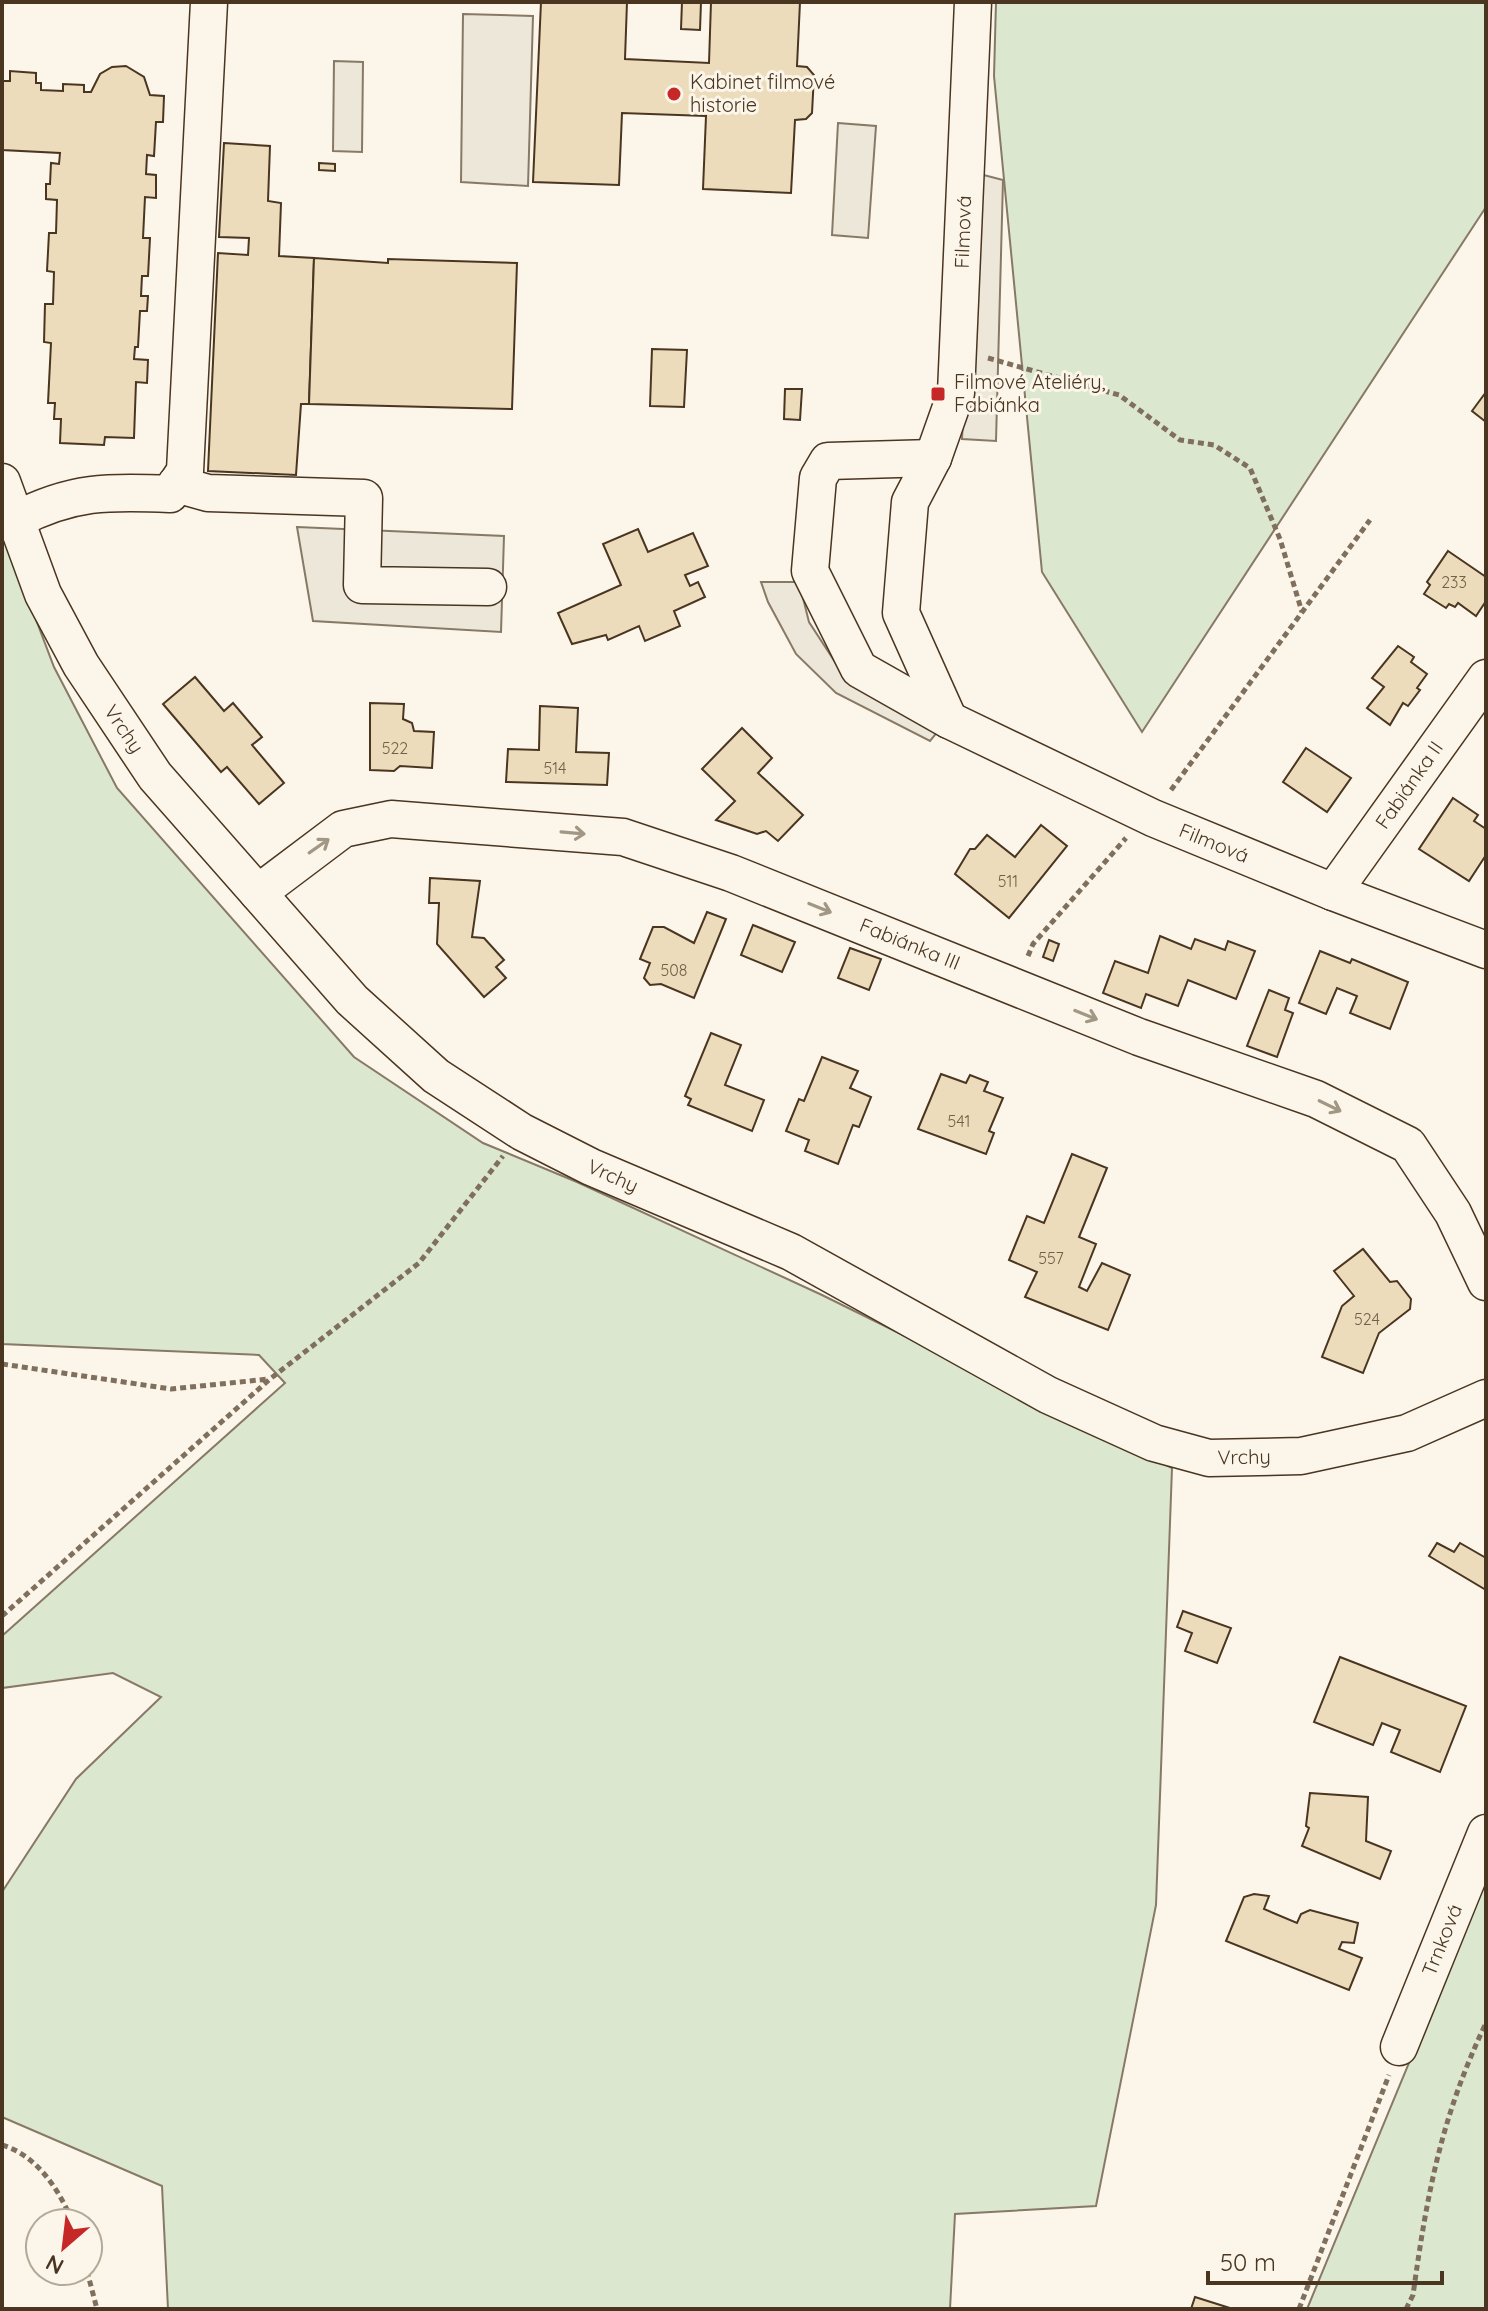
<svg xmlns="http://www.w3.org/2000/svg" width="1488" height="2311" font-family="Quicksand,sans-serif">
	<rect width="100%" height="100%" fill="#fbf6e9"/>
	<!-- green -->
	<g fill="#dce7d0" stroke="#887966" stroke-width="2">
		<path d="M996,2H1486V207L1142,732L1042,572L994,76Z"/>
		<path d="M2,530L54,667L117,788L354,1057L483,1143L577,1182L822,1295L1172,1468L1156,1905L1096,2206L955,2214L950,2309H168L162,2186L2,2117V1892L76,1779L161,1697L113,1673L2,1688V1636L285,1383L259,1355L2,1344Z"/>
		<path d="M1486,1877V2309H1307Z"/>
	</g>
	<!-- parking -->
	<g fill="#ede7d9" stroke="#887966" stroke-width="2">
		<path d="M463,14L533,16L528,186L461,182Z"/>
		<path d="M334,61L363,62L362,152L333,151Z"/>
		<path d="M838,123L876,126L868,238L832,235Z"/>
		<path d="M976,173L1003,180L996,441L962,439Z"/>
		<path d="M297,527L504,536L501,632L313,621Z"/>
		<path d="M761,582H799L809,622L837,665L939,730L930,741L836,693L796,654L768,602Z"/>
	</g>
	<!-- building -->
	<g fill="#ecdcbc" stroke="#4a3520" stroke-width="2">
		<path d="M541,2H627L625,59L709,63L711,2H800L797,66L807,67L814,75L812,113L806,119L795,120L791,193L703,189L706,116L622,113L619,185L533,182Z"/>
		<path d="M682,2H701L700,30L681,29Z"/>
		<path d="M126,66L144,77L150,95L164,96L163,122H156L154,156L147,155L146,174L156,175V198L145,197L143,238H150L148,276H142L141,296H148L147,311H140L138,347H135L134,359L148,360L147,383L136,382L134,438L105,437L104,445L60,443L61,419H54L55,403H48L51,343L44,342L45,304H53L54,272L47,271L49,233H56L57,200L46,199V184H50L51,163L59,164L60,153L2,150V88L3,81H10V71L36,73V83H41V90L63,91V84L84,85V92H91L100,74L112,67Z"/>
		<path d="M224,143L270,146L268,201L281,203L279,256L314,258L309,404H301L296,475L208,471L218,253L248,255L249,238L219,237Z"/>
		<path d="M319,163L335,164V171L319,170Z"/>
		<path d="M314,258L388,263V259L517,263L512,409L309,404Z"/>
		<path d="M652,349L687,350L684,407L650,406Z"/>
		<path d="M785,389H802L800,420L784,419Z"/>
		<path d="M1486,392V422L1472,411Z"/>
		<path d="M638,529L648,552L693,533L708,566L685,575L690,586L698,582L705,597L674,611L680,626L645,641L639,626L608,640L606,635L572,644L558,613L621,585L603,544Z"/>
		<path d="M1448,551L1486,577V601L1476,616L1458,603L1455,607L1449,604L1446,608L1424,594L1430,585L1427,582Z"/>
		<path d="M1398,646L1414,657L1411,662L1427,674L1417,688L1420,690L1408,706L1403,703L1390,725L1367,708L1384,687L1372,678Z"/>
		<path d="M195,677L224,711L233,703L262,737L252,745L284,783L259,804L227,767L221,772L163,704Z"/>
		<path d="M370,703L404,704L403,719L412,723L414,731L434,732L432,768L400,766L394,771L370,770Z"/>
		<path d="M540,706L578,708L576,752L609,753L607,785L506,782L508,749L539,750Z"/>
		<path d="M742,728L772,758L758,773L803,815L778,841L766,831L757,834L716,820L735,801L702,769Z"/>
		<path d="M1306,748L1351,778L1327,812L1283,782Z"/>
		<path d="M1453,798L1478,815L1474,821L1486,829V855L1469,881L1419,849Z"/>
		<path d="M1041,825L1067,846L1009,918L955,874L970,849H975L987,835L1015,857Z"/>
		<path d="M430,878L480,881L472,937L484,938L504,960L496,967L506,978L484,997L437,944L439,903H429Z"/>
		<path d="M707,912L726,919L694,998L661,984L650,985L644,978L650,963L640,959L653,927H664L694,943Z"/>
		<path d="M753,925L795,942L782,972L741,955Z"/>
		<path d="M1160,936L1191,949L1195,939L1225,950L1228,941L1255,951L1236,999L1188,980L1178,1006L1146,994L1141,1008L1103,993L1115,961L1148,973Z"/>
		<path d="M1049,940L1059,944L1053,961L1043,957Z"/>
		<path d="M850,948L881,959L869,990L838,978Z"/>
		<path d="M1320,951L1350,963L1352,959L1408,982L1390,1029L1350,1013L1357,996L1337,988L1326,1014L1299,1003Z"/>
		<path d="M1269,990L1289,998L1285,1010L1293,1013L1277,1057L1247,1046Z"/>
		<path d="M711,1033L741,1045L725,1085L764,1100L752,1131L688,1105L691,1099L685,1096Z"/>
		<path d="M822,1057L858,1071L850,1088L871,1097L859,1127L853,1125L838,1164L805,1151L809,1140L786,1131L799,1099L804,1101Z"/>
		<path d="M941,1074L966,1083L970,1075L988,1082L984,1091L1003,1098L989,1131L994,1133L986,1154L918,1129Z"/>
		<path d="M1072,1154L1107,1168L1079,1237L1096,1244L1079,1287L1087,1291L1102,1263L1130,1275L1108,1330L1025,1297L1037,1272L1009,1260L1027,1216L1044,1223Z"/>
		<path d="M1363,1249L1390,1282L1397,1281L1411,1299L1410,1309L1379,1333L1363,1373L1322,1357L1342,1306L1354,1296L1334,1271Z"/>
		<path d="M1437,1543L1454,1552L1460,1543L1486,1558V1590L1429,1556Z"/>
		<path d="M1183,1611L1231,1628L1217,1663L1185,1651L1192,1633L1177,1627Z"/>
		<path d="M1340,1657L1466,1706L1440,1772L1391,1752L1400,1730L1382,1723L1373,1745L1314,1722Z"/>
		<path d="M1310,1793L1368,1797L1366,1841L1391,1851L1380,1879L1302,1846L1309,1828L1306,1826Z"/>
		<path d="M1254,1894L1269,1896L1264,1909L1297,1923L1301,1914L1310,1910L1358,1923L1354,1943L1342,1942L1339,1949L1362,1958L1349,1990L1226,1941L1244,1897Z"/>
		<path d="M1195,2297L1233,2309H1191Z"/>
	</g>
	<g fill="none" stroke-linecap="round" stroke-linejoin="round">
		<!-- minor casing -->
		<g stroke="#4a3520" stroke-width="39">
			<g id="minor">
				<path d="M933,458L828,461L818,478L810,571L859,669L949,720L1153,818L1333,892L1486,950"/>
				<path d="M2,482L43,594L81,665L155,776L352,1000L436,1076L522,1132L591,1167L791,1252L1048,1395L1154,1443L1209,1458L1301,1456L1407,1433L1486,1398"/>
				<path d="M176,484L208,493L364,498L362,585L488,587"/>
				<path d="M16,520C71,491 109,491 170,494L185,471L209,2"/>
				<path d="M949,720L901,613L910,502L933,458L956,393L973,2"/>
				<path d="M1333,892L1486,678"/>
				<path d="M258,893L343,829L391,819L623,837L731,873L1139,1037L1316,1099L1408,1145L1453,1213L1486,1282"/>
				<path d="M1399,2047L1486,1833"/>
			</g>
		</g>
		<!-- path -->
		<g stroke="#7f6f5c" stroke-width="5" stroke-dasharray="6 4" stroke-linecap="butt">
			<path d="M988,358L1119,395L1180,440L1214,445L1250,468L1280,539L1302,612"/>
			<path d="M1171,790L1370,520"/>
			<path d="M1028,956L1033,944L1126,838"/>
			<path d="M2,1364L171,1389L269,1379"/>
			<path d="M2,1616L270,1379L419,1263L503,1156"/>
			<path d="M2,2145C37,2155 60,2191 73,2223"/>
			<path d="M87,2271L97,2309"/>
			<path d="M1299,2309L1389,2075"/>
			<path d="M1406,2309L1413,2295C1427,2194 1441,2117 1486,2023"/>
		</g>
		<!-- minor -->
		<use href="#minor" stroke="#fbf6e9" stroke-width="36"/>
	</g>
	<!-- one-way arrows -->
	<defs><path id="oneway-shaft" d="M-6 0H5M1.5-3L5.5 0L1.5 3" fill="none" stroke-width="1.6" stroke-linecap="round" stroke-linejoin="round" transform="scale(2)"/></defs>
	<g stroke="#a29684">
		<use href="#oneway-shaft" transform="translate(573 833) rotate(5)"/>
		<use href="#oneway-shaft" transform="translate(319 846) rotate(-35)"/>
		<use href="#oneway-shaft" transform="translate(820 908) rotate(22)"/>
		<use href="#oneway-shaft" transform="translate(1086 1015) rotate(22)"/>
		<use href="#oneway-shaft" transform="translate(1330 1106) rotate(26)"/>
	</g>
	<!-- markers -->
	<g fill="#c62828" stroke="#fbf6e9" stroke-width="3">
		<circle cx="674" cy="94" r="8"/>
		<rect x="930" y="386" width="16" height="16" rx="4"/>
	</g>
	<g text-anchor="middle" stroke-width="6" stroke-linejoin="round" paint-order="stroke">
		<!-- number labels -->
		<g font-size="16" fill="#725f47">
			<text x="1454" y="588">233</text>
			<text x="395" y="754">522</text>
			<text x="555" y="774">514</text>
			<text x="1008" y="887">511</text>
			<text x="674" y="976">508</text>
			<text x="959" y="1127">541</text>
			<text x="1051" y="1264">557</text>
			<text x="1367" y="1325">524</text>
		</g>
		<!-- poi labels -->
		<g font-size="20" fill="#4a3520" stroke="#fbf6e9" text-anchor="start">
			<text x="690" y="89">Kabinet filmové<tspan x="690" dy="23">historie</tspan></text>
			<text x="954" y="389">Filmové Ateliéry,<tspan x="954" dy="23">Fabiánka</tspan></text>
		</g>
		<!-- street labels -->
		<g font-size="20" fill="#4a3520" stroke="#fbf6e9">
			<text transform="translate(963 232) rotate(-88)" y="7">Filmová</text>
			<text transform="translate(124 729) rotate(56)" y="7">Vrchy</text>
			<text transform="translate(1409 785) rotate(-55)" y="7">Fabiánka II</text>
			<text transform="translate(1214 843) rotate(22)" y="7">Filmová</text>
			<text transform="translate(910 944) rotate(22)" y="7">Fabiánka III</text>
			<text transform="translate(613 1176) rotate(24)" y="7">Vrchy</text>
			<text transform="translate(1244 1457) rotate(-1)" y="7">Vrchy</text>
			<text transform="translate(1442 1940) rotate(-68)" y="7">Trnková</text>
		</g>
	</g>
	<!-- border -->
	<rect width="1488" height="2311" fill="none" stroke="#4a3520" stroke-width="8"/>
	<!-- north arrow -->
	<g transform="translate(64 2247) rotate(208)"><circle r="38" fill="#fbf6e9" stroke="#b4a999" stroke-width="2"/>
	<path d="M0-6L14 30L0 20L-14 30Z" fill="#c62828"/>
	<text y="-12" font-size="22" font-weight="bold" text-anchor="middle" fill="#4a3520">N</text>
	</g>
	<!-- scale -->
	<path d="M1208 2271v12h234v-12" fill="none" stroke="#4a3520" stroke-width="4"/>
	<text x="1220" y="2271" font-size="24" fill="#4a3520" stroke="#fbf6e9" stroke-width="6" paint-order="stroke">50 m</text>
</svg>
